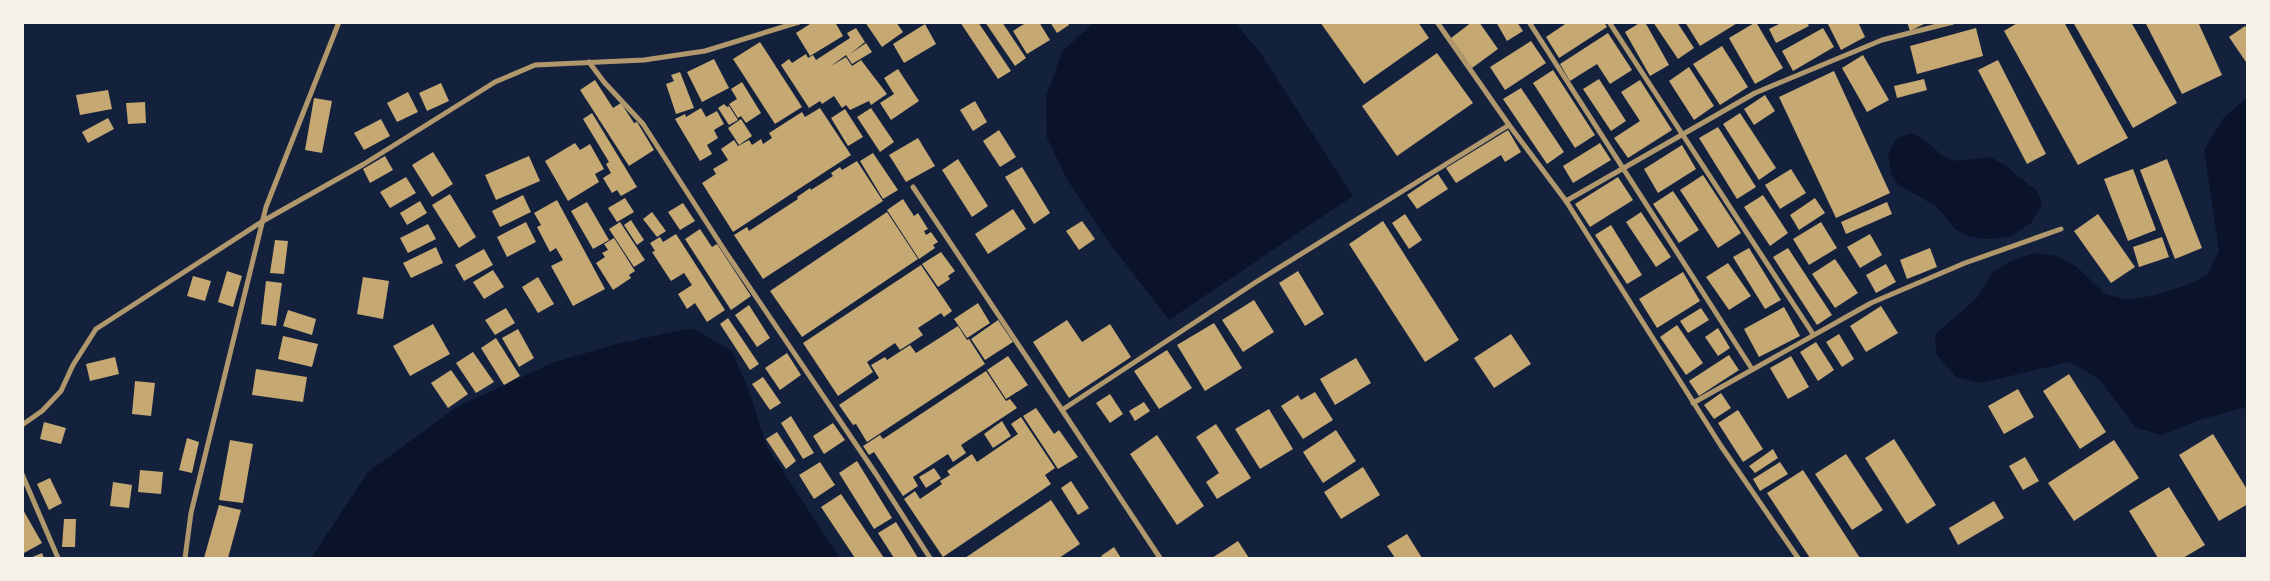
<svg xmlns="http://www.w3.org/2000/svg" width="2270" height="581" font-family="Lato,sans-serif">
	<rect width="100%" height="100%" fill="#14213d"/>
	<!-- water -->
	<g fill="#0b132b">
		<path d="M1094,22L1235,23L1259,51L1353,196L1169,320L1108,241L1068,181L1047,138L1046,97L1062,52Z"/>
		<path d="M2247,98V407L2202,419L2161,435L2135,427L2099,379L2070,362L1980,383L1956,377L1936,354L1935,334L1976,299L1992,273L2009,262L2033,253L2057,256L2077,267L2105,294L2126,299L2152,296L2190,284L2207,275L2219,251L2204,150L2224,117Z"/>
		<path d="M1913,133L1927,142L1943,156L1957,161L1991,157L2007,167L2038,192L2042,205L2031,223L2009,237L1986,239L1969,236L1955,229L1937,207L1899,185L1892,176L1888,154L1897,138Z"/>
		<path d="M692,328L732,351L750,394L767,447L840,558H311L368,472L455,408L552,363L616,344Z"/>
	</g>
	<!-- building -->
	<g fill="#c6a872">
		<path d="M813,22H835L843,36L810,56L796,33Z"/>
		<path d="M865,22H896L903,32L882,47Z"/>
		<path d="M960,22H978L1011,71L998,79Z"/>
		<path d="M985,22H1002L1026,58L1015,66Z"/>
		<path d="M1027,22H1039L1050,40L1027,54L1013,31Z"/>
		<path d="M1050,22H1068L1069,25L1057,33Z"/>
		<path d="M1320,22H1418L1429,38L1364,84Z"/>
		<path d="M1472,22H1479L1498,49L1472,68L1451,38Z"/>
		<path d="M1496,22H1517L1523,31L1507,41Z"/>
		<path d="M1568,22H1604L1607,27L1559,58L1546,37Z"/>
		<path d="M1641,22H1645L1669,65L1650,76L1625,32Z"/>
		<path d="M1653,22H1677L1694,48L1678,59Z"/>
		<path d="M1685,22H1739L1700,46Z"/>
		<path d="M1756,22L1783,68L1755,84L1729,38Z"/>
		<path d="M1783,22H1807L1809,26L1776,43L1769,29Z"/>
		<path d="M1827,22H1858L1865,37L1841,50Z"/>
		<path d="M1907,22H1928L1910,31Z"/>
		<path d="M2019,22H2064L2128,138L2078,165L2004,31Z"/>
		<path d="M2073,22H2131L2177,103L2133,128Z"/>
		<path d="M2145,22H2198L2222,75L2182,94Z"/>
		<path d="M925,24L936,44L904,63L893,44Z"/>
		<path d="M2245,26L2248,29V65L2229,37Z"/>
		<path d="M856,28L865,42L850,54L866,43L872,52L852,64L846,55L831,66L846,57L852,66L861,60L887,94L871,105L869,101L850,110L846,105L842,108L834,96L822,104L820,101L809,108L781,65L789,59L792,63L806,54L808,58L813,55L816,60L850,38L847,33Z"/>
		<path d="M1823,28L1834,47L1793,71L1782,51Z"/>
		<path d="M1976,28L1983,56L1917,74L1910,46Z"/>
		<path d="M1608,33L1632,70L1610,84L1597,64L1570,81L1560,64Z"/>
		<path d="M1531,41L1546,63L1505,90L1490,67Z"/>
		<path d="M760,42L802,107L775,124L733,59Z"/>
		<path d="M1722,46L1748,87L1720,105L1693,64Z"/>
		<path d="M1437,53L1473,103L1397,156L1362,106Z"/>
		<path d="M1863,55L1889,100L1867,112L1842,68Z"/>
		<path d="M714,59L729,88L702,102L687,72Z"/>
		<path d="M1998,60L2046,154L2027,164L1978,70Z"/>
		<path d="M1689,67L1714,106L1694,120L1669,81Z"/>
		<path d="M898,69L919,101L891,120L880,103L894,94L884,78Z"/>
		<path d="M1553,70L1595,135L1575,148L1533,83Z"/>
		<path d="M1834,71L1890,193L1836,218L1779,97Z"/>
		<path d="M680,72L694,108L676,114L666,84L674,81L671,75Z"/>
		<path d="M1599,79L1626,121L1611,131L1583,89Z"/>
		<path d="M1924,79L1927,90L1897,98L1894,86Z"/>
		<path d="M595,80L613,108L621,103L634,123L637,122L654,150L629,166L580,90Z"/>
		<path d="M1640,80L1672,130L1628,158L1614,138L1640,121L1621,92Z"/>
		<path d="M742,82L761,113L746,123L741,116L738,118L729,104L737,99L731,89Z"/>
		<path d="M441,83L449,101L427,111L419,93Z"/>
		<path d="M1521,88L1564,152L1547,164L1503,99Z"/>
		<path d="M108,90L112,109L80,115L76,95Z"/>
		<path d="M408,92L418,112L397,122L387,103Z"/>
		<path d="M1765,95L1775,111L1754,125L1744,109Z"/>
		<path d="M314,98L332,101L322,153L305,150Z"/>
		<path d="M975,101L987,122L973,131L960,110Z"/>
		<path d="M145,102L146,123L128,124L126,103Z"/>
		<path d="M724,104L727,107L729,106L738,120L729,125L718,108Z"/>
		<path d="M701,108L706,117L717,111L724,124L714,130L718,138L707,145L712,154L700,161L675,119L685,114L686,117Z"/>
		<path d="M820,108L851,155L733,232L702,183L716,174L713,169L728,160L721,149L734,140L738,146L749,140L752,145L761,139L763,144L772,138L769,133L802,112L805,117Z"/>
		<path d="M871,108L894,142L880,152L857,117Z"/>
		<path d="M845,109L863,137L848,146L831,118Z"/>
		<path d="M592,113L637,187L621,196L617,190L612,193L603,178L611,173L606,164L609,162L583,119Z"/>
		<path d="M1740,113L1776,168L1759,180L1723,124Z"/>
		<path d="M108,118L114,129L88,143L82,132Z"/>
		<path d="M381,119L390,136L364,150L354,133Z"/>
		<path d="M741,119L752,136L739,145L728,128Z"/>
		<path d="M1718,127L1756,187L1737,199L1699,138Z"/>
		<path d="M999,130L1016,157L1000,167L983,141Z"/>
		<path d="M1508,130L1521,152L1505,162L1501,155L1456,183L1446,168Z"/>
		<path d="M918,138L935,166L906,182L889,155Z"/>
		<path d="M575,143L580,150L590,144L604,169L595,174L599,182L568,201L545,161Z"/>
		<path d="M1600,143L1611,160L1573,183L1563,166Z"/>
		<path d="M1682,145L1696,169L1658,193L1644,169Z"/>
		<path d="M433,152L453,184L432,197L412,165Z"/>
		<path d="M873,153L898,190L883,199L860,161Z"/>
		<path d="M385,156L393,170L370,183L363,169Z"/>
		<path d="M529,156L540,181L496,200L485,175Z"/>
		<path d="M958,159L988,206L972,217L942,170Z"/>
		<path d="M2167,159L2202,248L2175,259L2140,170Z"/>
		<path d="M857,161L883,201L763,279L734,235L747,227L749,231L798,199L797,197L810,188L811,190L833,176L831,173L840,167L842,170Z"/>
		<path d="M1022,167L1050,213L1034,224L1005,177Z"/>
		<path d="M1791,169L1806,193L1780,209L1765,185Z"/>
		<path d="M2133,169L2156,230L2128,241L2104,179Z"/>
		<path d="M1438,174L1448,189L1417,209L1407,195Z"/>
		<path d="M1703,175L1741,233L1718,248L1680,190Z"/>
		<path d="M406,177L416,193L390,208L380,192Z"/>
		<path d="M1618,177L1633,200L1590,227L1575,204Z"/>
		<path d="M1673,191L1699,230L1679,243L1653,204Z"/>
		<path d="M450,194L476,237L459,248L432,205Z"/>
		<path d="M523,195L531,212L500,227L492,211Z"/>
		<path d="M1763,195L1788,233L1770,246L1744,207Z"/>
		<path d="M625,198L634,212L617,222L608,208Z"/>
		<path d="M1815,198L1825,213L1799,230L1790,215Z"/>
		<path d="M903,199L914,216L918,213L928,229L924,231L926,235L931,232L938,242L933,245L935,248L919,259L887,210Z"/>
		<path d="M557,200L605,289L573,306L551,266L563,260L556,248L550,252L537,227L541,225L534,213Z"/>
		<path d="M420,201L427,213L407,225L400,213Z"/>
		<path d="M587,202L609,240L593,249L571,211Z"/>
		<path d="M1887,202L1892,214L1846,234L1841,222Z"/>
		<path d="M683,203L695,221L680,230L668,212Z"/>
		<path d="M1013,209L1026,229L988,254L975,234Z"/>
		<path d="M652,212L666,231L657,237L643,219Z"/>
		<path d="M887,212L918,259L802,337L770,291Z"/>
		<path d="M1641,212L1671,257L1656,267L1626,222Z"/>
		<path d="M1405,214L1422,240L1409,249L1392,223Z"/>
		<path d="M2098,214L2135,267L2111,283L2074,231Z"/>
		<path d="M631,220L644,240L637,245L624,225Z"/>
		<path d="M1082,221L1095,239L1079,250L1066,231Z"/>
		<path d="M1383,221L1459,340L1425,362L1349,244Z"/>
		<path d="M526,222L536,242L507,257L497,237Z"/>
		<path d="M620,222L645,260L634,267L609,229Z"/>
		<path d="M1821,222L1837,248L1809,265L1793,239Z"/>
		<path d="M428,224L436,239L408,253L400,238Z"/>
		<path d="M1611,225L1642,275L1627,284L1595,235Z"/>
		<path d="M700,229L712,247L717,244L751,296L731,310L685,239Z"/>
		<path d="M676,234L725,310L707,322L695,303L687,309L678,294L692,285L684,273L671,281L652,252L655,251L650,243L660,237L663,242Z"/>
		<path d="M1870,234L1882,255L1860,268L1847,247Z"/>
		<path d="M2162,237L2169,257L2139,267L2133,247Z"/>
		<path d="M614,238L635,271L629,275L631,278L613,290L596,263L605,257L602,253L608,250L604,244Z"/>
		<path d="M275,240L288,241L284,274L270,273Z"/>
		<path d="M436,247L443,263L411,278L403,263Z"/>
		<path d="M1749,248L1781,300L1765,309L1733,257Z"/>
		<path d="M1788,248L1832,315L1817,325L1773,257Z"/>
		<path d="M1930,248L1937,267L1907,279L1900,260Z"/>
		<path d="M484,249L493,265L464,281L455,265Z"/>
		<path d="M941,252L955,271L948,276L950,279L938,287L922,264Z"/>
		<path d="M1835,259L1858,293L1835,308L1812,274Z"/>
		<path d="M1728,263L1751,296L1729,310L1706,277Z"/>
		<path d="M1886,264L1896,282L1876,293L1866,275Z"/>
		<path d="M921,265L952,311L944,317L941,313L918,328L923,335L900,350L895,343L867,362L873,372L838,396L803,343Z"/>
		<path d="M493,270L504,287L484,299L473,282Z"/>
		<path d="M227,271L242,276L233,307L218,302Z"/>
		<path d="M1298,271L1324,314L1305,326L1279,283Z"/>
		<path d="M1683,272L1700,301L1657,328L1639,299Z"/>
		<path d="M193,276L211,281L205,301L187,296Z"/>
		<path d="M363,277L389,281L383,319L357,314Z"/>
		<path d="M538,277L554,304L538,313L522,287Z"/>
		<path d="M266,281L282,283L276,326L261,324Z"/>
		<path d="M1254,300L1274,332L1243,352L1222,320Z"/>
		<path d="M978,303L990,323L967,338L954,319Z"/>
		<path d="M749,305L770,338L757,347L735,315Z"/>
		<path d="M1881,306L1898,333L1866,352L1850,326Z"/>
		<path d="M1784,307L1800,336L1759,357L1744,329Z"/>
		<path d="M506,308L515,323L495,335L485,320Z"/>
		<path d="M1701,308L1709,320L1688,333L1680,321Z"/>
		<path d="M288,310L316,319L312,335L283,326Z"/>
		<path d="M728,318L759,364L750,370L720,324Z"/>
		<path d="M998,320L1013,342L985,360L971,339Z"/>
		<path d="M1067,320L1082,342L1110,324L1131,357L1069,398L1033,342Z"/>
		<path d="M1214,323L1242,368L1205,391L1177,345Z"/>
		<path d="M433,324L450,354L410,376L393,346Z"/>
		<path d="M1677,325L1703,363L1686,375L1660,337Z"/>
		<path d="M958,326L967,340L969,339L985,364L867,442L856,424L853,425L839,405L879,378L871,365L885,357L887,360L910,345L916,353Z"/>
		<path d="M1718,328L1730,348L1718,356L1705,337Z"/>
		<path d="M518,329L534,358L519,367L502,338Z"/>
		<path d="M1511,334L1531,364L1494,388L1474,358Z"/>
		<path d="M1839,334L1854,359L1842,367L1826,342Z"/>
		<path d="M283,336L318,344L312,367L278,359Z"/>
		<path d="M496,338L520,376L504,385L481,348Z"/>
		<path d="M1816,342L1834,370L1818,381L1800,352Z"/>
		<path d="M1167,350L1192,388L1159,409L1134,371Z"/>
		<path d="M473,352L494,382L476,393L456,363Z"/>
		<path d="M787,353L801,375L780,390L765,368Z"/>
		<path d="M1729,355L1739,370L1699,396L1689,381Z"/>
		<path d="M1008,356L1028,385L1006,399L987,370Z"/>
		<path d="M1791,356L1809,387L1788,399L1770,368Z"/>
		<path d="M115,357L119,374L90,381L86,364Z"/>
		<path d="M1356,358L1371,383L1335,405L1320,379Z"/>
		<path d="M256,369L307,377L303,402L252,395Z"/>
		<path d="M451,370L468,394L448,408L431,383Z"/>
		<path d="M986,371L1006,401L1010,399L1017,408L961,445L966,453L953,462L948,454L913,477L918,486L903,496L874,452L869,455L863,446L880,435L883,439Z"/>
		<path d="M2069,374L2106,432L2080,449L2043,391Z"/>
		<path d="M763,377L781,403L770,410L752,384Z"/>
		<path d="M135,381L155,383L151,416L132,414Z"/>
		<path d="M2018,389L2034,417L2004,434L1988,406Z"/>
		<path d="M1315,392L1333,420L1303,439L1281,406L1298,395L1301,400Z"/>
		<path d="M1721,393L1731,408L1714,419L1704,405Z"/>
		<path d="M1110,394L1123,414L1110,423L1096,403Z"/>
		<path d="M1144,402L1150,411L1135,421L1129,411Z"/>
		<path d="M1036,408L1054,434L1059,430L1078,457L1058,469L1023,416Z"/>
		<path d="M1269,409L1293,449L1260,469L1235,429Z"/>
		<path d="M1738,410L1763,449L1743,462L1718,423Z"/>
		<path d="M791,416L814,453L803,459L781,423Z"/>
		<path d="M1021,417L1055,468L1045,475L1051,484L943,557L904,499L915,491L920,499L942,484L940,481L950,475L947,471L972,454L977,462L1018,434L1011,424Z"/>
		<path d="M1002,421L1011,436L993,448L984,434Z"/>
		<path d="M44,422L66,428L61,444L40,439Z"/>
		<path d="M833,423L845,440L824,454L813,436Z"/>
		<path d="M1216,424L1251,478L1217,499L1206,482L1219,473L1196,437Z"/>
		<path d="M1336,430L1356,461L1323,483L1303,452Z"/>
		<path d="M777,432L796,461L786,469L766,439Z"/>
		<path d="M2213,434L2248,491V504L2219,521L2179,455Z"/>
		<path d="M1157,435L1204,506L1177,525L1130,454Z"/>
		<path d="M187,438L199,442L192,473L179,470Z"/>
		<path d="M1894,439L1936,505L1907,524L1865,458Z"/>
		<path d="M230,440L253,444L243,503L219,500Z"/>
		<path d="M2114,440L2139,478L2074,521L2048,483Z"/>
		<path d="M1773,449L1778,458L1755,473L1749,466Z"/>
		<path d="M1846,454L1883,510L1852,530L1815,474Z"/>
		<path d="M2025,457L2039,481L2023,490L2009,466Z"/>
		<path d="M857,461L892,518L874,529L839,473Z"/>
		<path d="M820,462L835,485L814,499L799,475Z"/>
		<path d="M1780,462L1788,474L1760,491L1753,479Z"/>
		<path d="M1363,467L1380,495L1341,519L1324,492Z"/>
		<path d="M934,468L941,478L926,488L919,477Z"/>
		<path d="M140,470L163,472L161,494L138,492Z"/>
		<path d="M1803,470L1860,558H1810L1767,493Z"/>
		<path d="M50,478L62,503L49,510L37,484Z"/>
		<path d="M1071,481L1089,508L1078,515L1061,488Z"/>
		<path d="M113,482L132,485L129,508L110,506Z"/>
		<path d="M2169,487L2205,545L2183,558H2158L2129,511Z"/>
		<path d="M841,494L884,558H855L821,507Z"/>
		<path d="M1051,500L1080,544L1059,558H965Z"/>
		<path d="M1994,501L2004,518L1958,545L1949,528Z"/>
		<path d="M219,505L241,510L228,558H204Z"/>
		<path d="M22,508L42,543L24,553L22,551Z"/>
		<path d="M64,519H76L75,547H62Z"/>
		<path d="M896,522L918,558H894L878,533Z"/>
		<path d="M1407,534L1422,558H1395L1387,546Z"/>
		<path d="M1238,541L1249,558H1212Z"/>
		<path d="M1114,547L1121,558H1103L1101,556Z"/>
		<path d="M42,553L44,558H30Z"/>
	</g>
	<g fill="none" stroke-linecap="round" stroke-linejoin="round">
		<!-- minor -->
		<g stroke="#b1986c" stroke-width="5">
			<path d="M1437,22L1509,125L1566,201L1721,446L1798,558"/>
			<path d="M1529,22L1752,369"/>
			<path d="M1609,22L1813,334"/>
			<path d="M589,62L604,82L643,124L725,251L876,474L930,558"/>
			<path d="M913,187L1062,410"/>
			<path d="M1566,201L1755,93L1882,40L1953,22"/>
			<path d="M1693,403L1871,303L1965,263L2061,229"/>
			<path d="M22,425L42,411L61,391L73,365L96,329L263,221L364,164L495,82L535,65L644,60L705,51L799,22"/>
			<path d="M22,474L58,558"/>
			<path d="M185,558L191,513L266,207L339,22"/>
			<path d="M1160,558L1062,410L1256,282L1509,125"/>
		</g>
	</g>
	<!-- border -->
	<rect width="2270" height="581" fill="none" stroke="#f6f1e7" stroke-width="48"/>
</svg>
